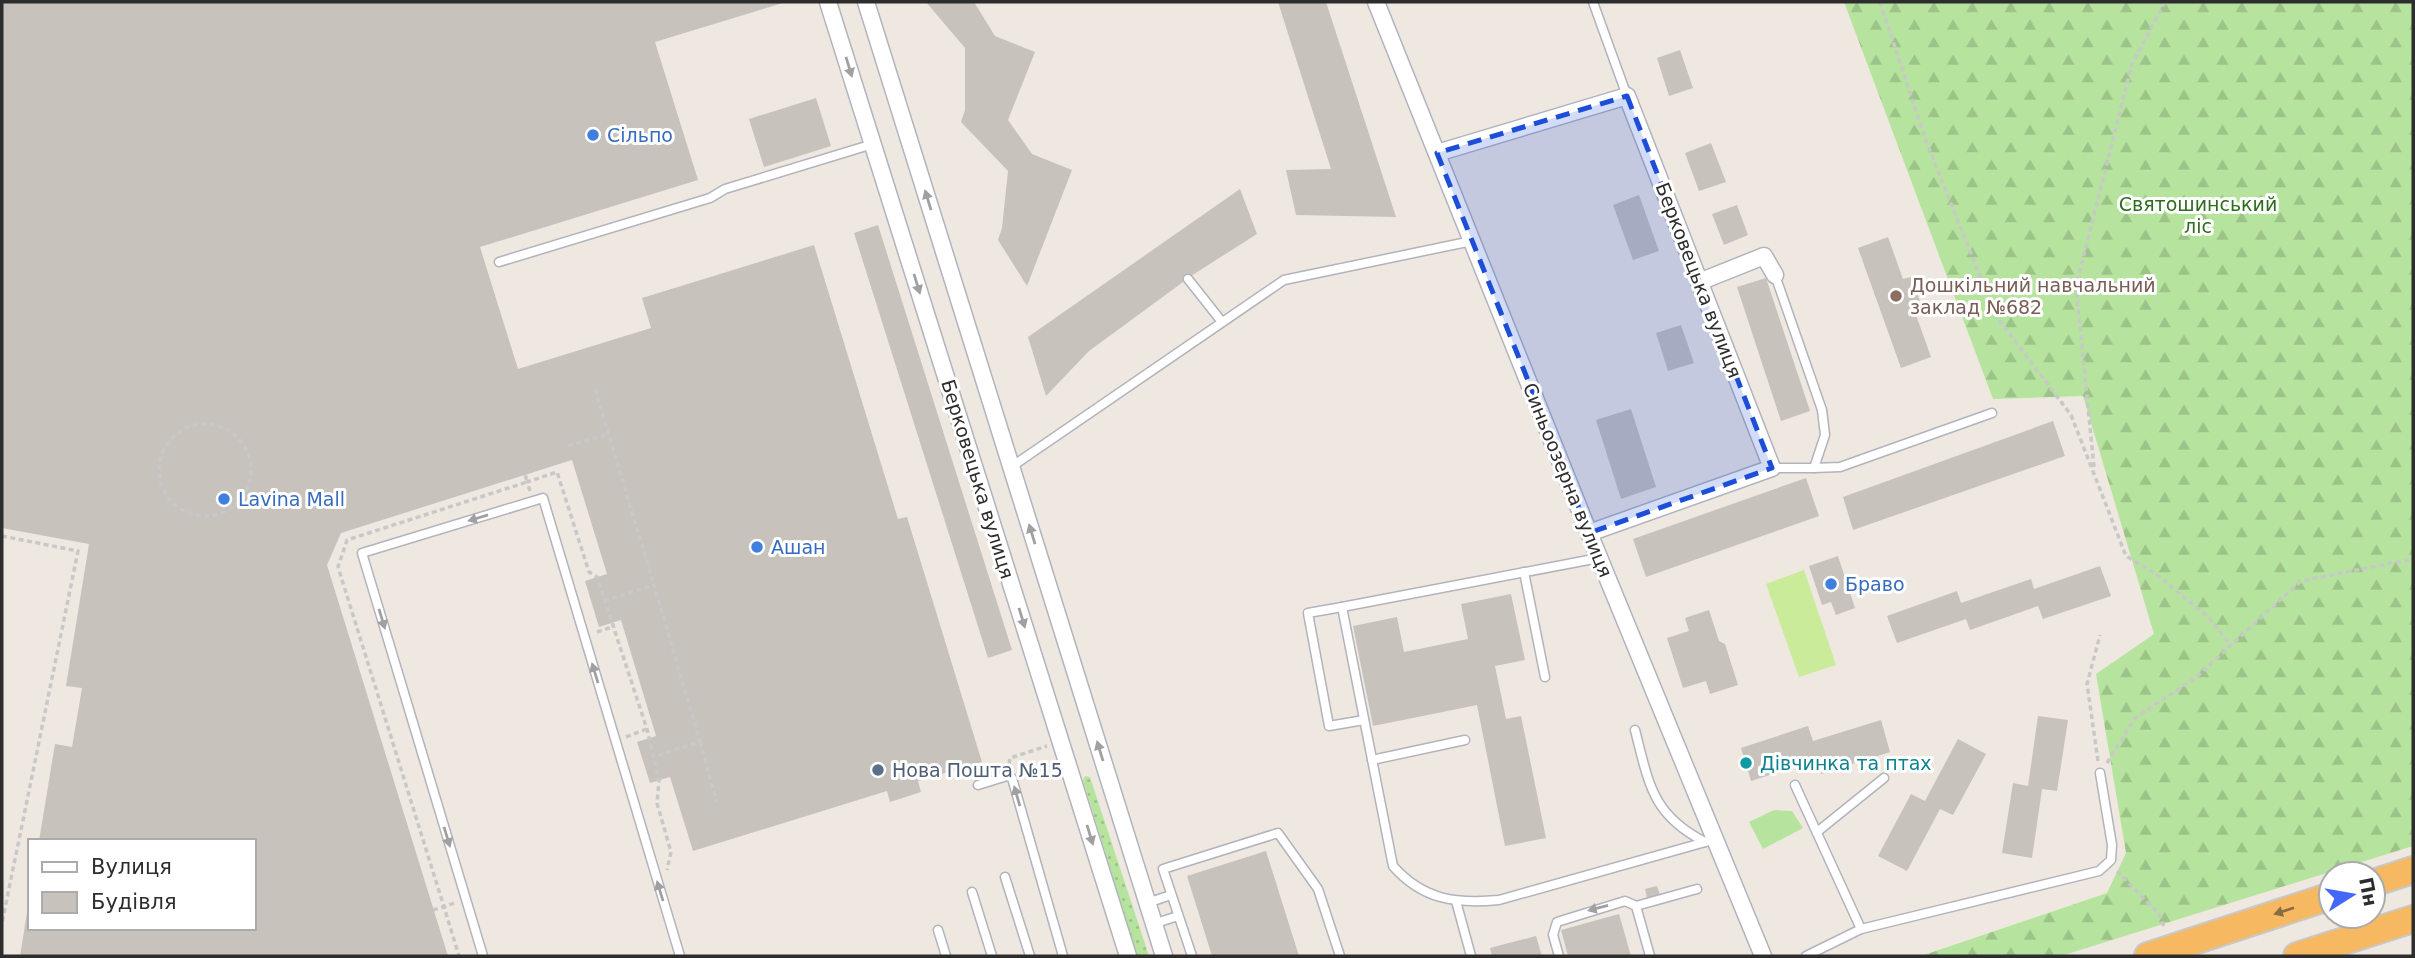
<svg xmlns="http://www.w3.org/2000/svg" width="2415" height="958" font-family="'DejaVu Sans',sans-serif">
	<defs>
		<pattern id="grass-dots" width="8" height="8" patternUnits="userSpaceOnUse" patternTransform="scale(1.75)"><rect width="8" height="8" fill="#b6e49e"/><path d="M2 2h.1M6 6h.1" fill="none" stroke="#9dc488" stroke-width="1.8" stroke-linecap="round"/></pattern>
		<pattern id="forest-firs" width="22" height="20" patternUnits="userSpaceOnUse" patternTransform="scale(1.75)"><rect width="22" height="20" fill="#b6e49e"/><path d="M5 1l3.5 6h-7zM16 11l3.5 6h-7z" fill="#9dc488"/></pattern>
	</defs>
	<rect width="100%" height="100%" fill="#eee8e1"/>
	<!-- grass -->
	<path fill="url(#grass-dots)" d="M1085,776L1090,777L1149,956H1137L1083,780Z"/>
	<!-- forest -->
	<path fill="url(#forest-firs)" d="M1844,2H2413V846L2061,956H1921L2107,893L2126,853L2096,674L2154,634L2083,396L1993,399Z"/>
	<!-- park -->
	<path fill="#b6e49e" d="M1774,810L1792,811L1803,828L1763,849L1749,822Z"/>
	<!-- pitch -->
	<path fill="#c9eb9a" d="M1804,570L1836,665L1799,677L1766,584Z"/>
	<!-- building -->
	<g fill="#c7c2bc">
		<path d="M2,2H786L655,42L698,180L480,247L518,369L651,328L642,298L814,245L898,519L907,517L982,762L918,781L921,792L890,802L887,791L693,851L670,777L650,783L637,742L656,736L621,620L599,627L585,581L607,574L572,460L341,533L327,565L448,956H20L28,906L30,928H254V841H39L55,744L72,747L82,688L66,686L89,544L2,528Z"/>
		<path d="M926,2H974L995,36L1035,52L1008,120L1032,154L1072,170L1027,286L998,240L1002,228L1008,171L961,122L965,110V48Z"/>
		<path d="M1278,2H1326L1396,217L1296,215L1286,170L1331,169Z"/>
		<path d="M1680,50L1693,88L1669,96L1657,58Z"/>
		<path d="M816,98L831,146L764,167L749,119Z"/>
		<path d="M1711,143L1726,182L1699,191L1685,153Z"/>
		<path d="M1240,189L1257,234L1194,274L1089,351L1046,396L1028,337Z"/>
		<path d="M1639,195L1659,251L1633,260L1613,205Z"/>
		<path d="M1737,205L1748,235L1724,245L1712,214Z"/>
		<path d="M878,225L1012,650L988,658L854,233Z"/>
		<path d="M1888,237L1903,279L1911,277L1924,312L1916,315L1931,357L1901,368L1858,248Z"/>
		<path d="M1766,278L1810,411L1781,421L1737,287Z"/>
		<path d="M1681,325L1694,363L1668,371L1656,333Z"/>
		<path d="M1631,409L1656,487L1621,499L1596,420Z"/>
		<path d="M2053,421L2065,456L1853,530L1843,497Z"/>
		<path d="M1806,478L1819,516L1646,577L1633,539Z"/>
		<path d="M1838,556L1855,608L1836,615L1831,602L1822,605L1809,566Z"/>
		<path d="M2100,566L2111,596L2043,619L2038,606L1970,630L1966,619L1897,643L1887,616L1957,591L1961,603L2031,579L2034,589Z"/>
		<path d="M1511,594L1525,660L1495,666L1506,719L1521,716L1546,838L1505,846L1477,705L1373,726L1353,626L1397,617L1404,652L1468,639L1461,604Z"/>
		<path d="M1709,610L1719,641L1725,644L1738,685L1710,694L1706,681L1683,688L1667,638L1689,631L1685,618Z"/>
		<path d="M2038,716L2068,720L2057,791L2042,789L2032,858L2002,853L2013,783L2028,786Z"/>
		<path d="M1881,720L1890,752L1821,774L1816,760L1751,781L1741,748L1808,726L1813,741Z"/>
		<path d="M1958,739L1986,754L1953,815L1940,809L1907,871L1878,856L1911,794L1925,801Z"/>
		<path d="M1266,851L1299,956H1212L1187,876Z"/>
		<path d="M1657,886L1660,895L1647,898L1645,889Z"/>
		<path d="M1619,914L1631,956H1568L1561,930Z"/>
		<path d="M1536,936L1542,956H1492L1490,948Z"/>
	</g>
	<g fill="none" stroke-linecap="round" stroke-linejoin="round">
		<!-- service casing -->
		<g stroke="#b1b3bd" stroke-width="11">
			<g id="service">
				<path d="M1593,2L1627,96"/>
				<path d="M499,262L710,198L725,189L873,144"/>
				<path d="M1188,279L1222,322"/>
				<path d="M1011,467L1284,280L1472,241"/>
				<path d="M1772,468H1814L1825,435L1822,410L1775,275"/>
				<path d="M1814,468L1840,467L1992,413"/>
				<path d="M1599,558L1342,607L1393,866C1423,900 1456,904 1499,900L1716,839"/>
				<path d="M1524,572L1545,677"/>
				<path d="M1342,607L1308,613L1329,726L1364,720"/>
				<path d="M1635,730C1649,784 1652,815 1705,842"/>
				<path d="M1372,760L1465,740"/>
				<path d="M978,785L1007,776L1012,778L1063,956"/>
				<path d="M1795,785L1861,929"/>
				<path d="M1817,832L1884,778"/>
				<path d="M1005,877L1030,956"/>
				<path d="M972,892L992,956"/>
				<path d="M1456,901L1471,956"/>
				<path d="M1147,903L1171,895"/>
				<path d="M1636,906L1697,889"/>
				<path d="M1153,924L1178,916"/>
				<path d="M938,930L946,956"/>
				<path d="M483,956L362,553L543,498L680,956"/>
				<path d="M1192,956L1163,869L1278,833L1318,889L1340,956"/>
				<path d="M1559,956L1553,935L1557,922L1625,901L1636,906L1650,956"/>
				<path d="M1806,956L1861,929L2099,871L2111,860L2112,845L2100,773"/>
			</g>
		</g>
		<!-- minor casing -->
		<g stroke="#b1b3bd" stroke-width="19">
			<g id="minor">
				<path d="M828,2L1128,956"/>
				<path d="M866,2L1164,956"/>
				<path d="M1376,2L1589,533L1763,956"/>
				<path d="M1437,153L1627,96L1772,468L1589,533"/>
				<path d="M1699,282L1764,256L1775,275"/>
			</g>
		</g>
		<!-- trunk casing -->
		<g stroke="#c8c8c8" stroke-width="30">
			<g id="trunk">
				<path d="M2373,883L2413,870"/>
				<path d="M2148,956L2331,896"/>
				<path d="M2297,956L2413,919"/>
			</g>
		</g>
		<!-- path -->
		<g stroke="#c8c8c8" stroke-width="3.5" stroke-dasharray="5 3.5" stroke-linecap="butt">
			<path d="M1880,2L1926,141L1996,316L2071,415L2126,556L2156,574L2208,617L2231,646"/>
			<path d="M595,389L654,585"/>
			<circle cx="205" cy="470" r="46"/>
			<path d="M568,446L609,434"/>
			<path d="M2094,467L2076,286L2132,64L2165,2"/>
			<path d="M530,491L527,482L557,472L589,572L597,577L647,729L659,781L657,803L671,852L667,870"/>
			<path d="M2,536L78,551L2,923"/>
			<path d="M604,601L654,585L700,742L652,757"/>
			<path d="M597,632L615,626"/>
			<path d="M626,737L647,729"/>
			<path d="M700,742L717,803"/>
			<path d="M2098,761L2087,684L2100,635"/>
			<path d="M2107,763L2135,718L2194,679L2301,581L2413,559"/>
			<path d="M1009,764L1010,758L1047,746"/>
			<path d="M2117,871L2159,914L2165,929"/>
			<path d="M454,903L444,907L338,567L347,540L527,482L525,474"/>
			<path d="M433,910L444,907L459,956"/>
		</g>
		<!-- service -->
		<use href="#service" stroke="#fff" stroke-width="8"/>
		<!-- minor -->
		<use href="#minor" stroke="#fff" stroke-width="16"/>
		<!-- trunk -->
		<use href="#trunk" stroke="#f6b860" stroke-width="26"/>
	</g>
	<!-- one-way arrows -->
	<defs><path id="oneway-solid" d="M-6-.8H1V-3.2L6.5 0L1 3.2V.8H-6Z" transform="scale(1.75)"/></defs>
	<g fill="#a0a0a0">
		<use href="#oneway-solid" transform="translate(849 67) rotate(73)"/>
		<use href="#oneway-solid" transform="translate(928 200) rotate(-107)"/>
		<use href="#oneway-solid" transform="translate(917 284) rotate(73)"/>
		<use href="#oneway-solid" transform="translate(478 518) rotate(163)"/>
		<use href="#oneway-solid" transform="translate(1032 534) rotate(-107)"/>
		<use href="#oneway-solid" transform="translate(1022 618) rotate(73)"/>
		<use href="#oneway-solid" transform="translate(382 619) rotate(73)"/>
		<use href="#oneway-solid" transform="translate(595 673) rotate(-107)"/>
		<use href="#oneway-solid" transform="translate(1100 751) rotate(-107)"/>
		<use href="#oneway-solid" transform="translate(1017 796) rotate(-106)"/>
		<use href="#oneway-solid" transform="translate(1090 835) rotate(73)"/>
		<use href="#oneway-solid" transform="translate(447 837) rotate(73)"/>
		<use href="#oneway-solid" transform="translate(660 891) rotate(-107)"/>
		<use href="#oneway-solid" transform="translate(1598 908) rotate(165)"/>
	</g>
	<use fill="#876c44" href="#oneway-solid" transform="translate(2284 911) rotate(162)"/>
	<!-- marked area -->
	<path fill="#1d4ed8" fill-opacity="0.2" stroke="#1d4ed8" stroke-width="5" stroke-dasharray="14 9" stroke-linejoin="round" d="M1627,96L1772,468L1589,533L1437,153Z"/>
	<!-- markers -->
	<g fill="#3f7fe0" stroke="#fff" stroke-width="2.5">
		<circle cx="593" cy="135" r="7"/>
		<circle cx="224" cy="499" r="7"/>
		<circle cx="757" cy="547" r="7"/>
		<circle cx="1831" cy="584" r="7"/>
	</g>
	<circle fill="#8d6e63" stroke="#fff" stroke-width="2.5" cx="1896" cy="296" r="7"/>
	<circle fill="#0f9aa8" stroke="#fff" stroke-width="2.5" cx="1746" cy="763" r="7"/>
	<circle fill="#5c6f8a" stroke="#fff" stroke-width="2.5" cx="878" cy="770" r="7"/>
	<g text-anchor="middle" stroke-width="6" stroke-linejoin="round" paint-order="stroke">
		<!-- shop labels -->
		<g font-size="19" fill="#366cbe" stroke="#fff" text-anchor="start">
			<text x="607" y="142">Сільпо</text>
			<text x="238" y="506">Lavina Mall</text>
			<text x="771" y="554">Ашан</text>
			<text x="1845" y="591">Браво</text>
		</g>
		<!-- park labels -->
		<g font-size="19" fill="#2d6c1c" stroke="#fff">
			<text x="2198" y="211">Святошинський<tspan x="2198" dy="22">ліс</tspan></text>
		</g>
		<!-- street labels -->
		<g font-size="19" fill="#2d2d2d" stroke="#fff">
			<text transform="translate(1699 280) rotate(69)" y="7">Берковецька вулиця</text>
			<text transform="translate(978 479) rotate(73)" y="7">Берковецька вулиця</text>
			<text transform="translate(1568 480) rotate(68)" y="7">Синьоозерна вулиця</text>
		</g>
		<!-- education labels -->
		<g font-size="19" fill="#785e54" stroke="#fff" text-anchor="start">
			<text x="1910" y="292">Дошкільний навчальний<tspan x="1910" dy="22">заклад №682</tspan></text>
		</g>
		<!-- culture labels -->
		<g font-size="19" fill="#0d838f" stroke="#fff" text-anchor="start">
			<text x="1760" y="770">Дівчинка та птах</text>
		</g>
		<!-- service labels -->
		<g font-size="19" fill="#4e5e75" stroke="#fff" text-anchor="start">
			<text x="892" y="777">Нова Пошта №15</text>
		</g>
	</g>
	<!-- border -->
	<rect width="2415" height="958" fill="none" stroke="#2d2d2d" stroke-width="7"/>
	<!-- legend -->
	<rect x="28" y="839" width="228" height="91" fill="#ffffff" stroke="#ababab" stroke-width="2"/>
	<rect x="42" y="862" width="35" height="10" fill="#ffffff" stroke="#ababab" stroke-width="2"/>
	<text x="91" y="874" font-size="21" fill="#2d2d2d">Вулиця</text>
	<rect x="42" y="892" width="35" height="21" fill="#c7c2bc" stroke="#ababab" stroke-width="2"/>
	<text x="91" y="909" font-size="21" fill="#2d2d2d">Будівля</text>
	<!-- north arrow -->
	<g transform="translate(2352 895) rotate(79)"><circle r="33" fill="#ffffff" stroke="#ababab" stroke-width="2"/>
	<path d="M0-5L12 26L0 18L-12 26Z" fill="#4467f8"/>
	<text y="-10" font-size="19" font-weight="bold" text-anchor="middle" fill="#2d2d2d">Пн</text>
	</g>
</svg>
